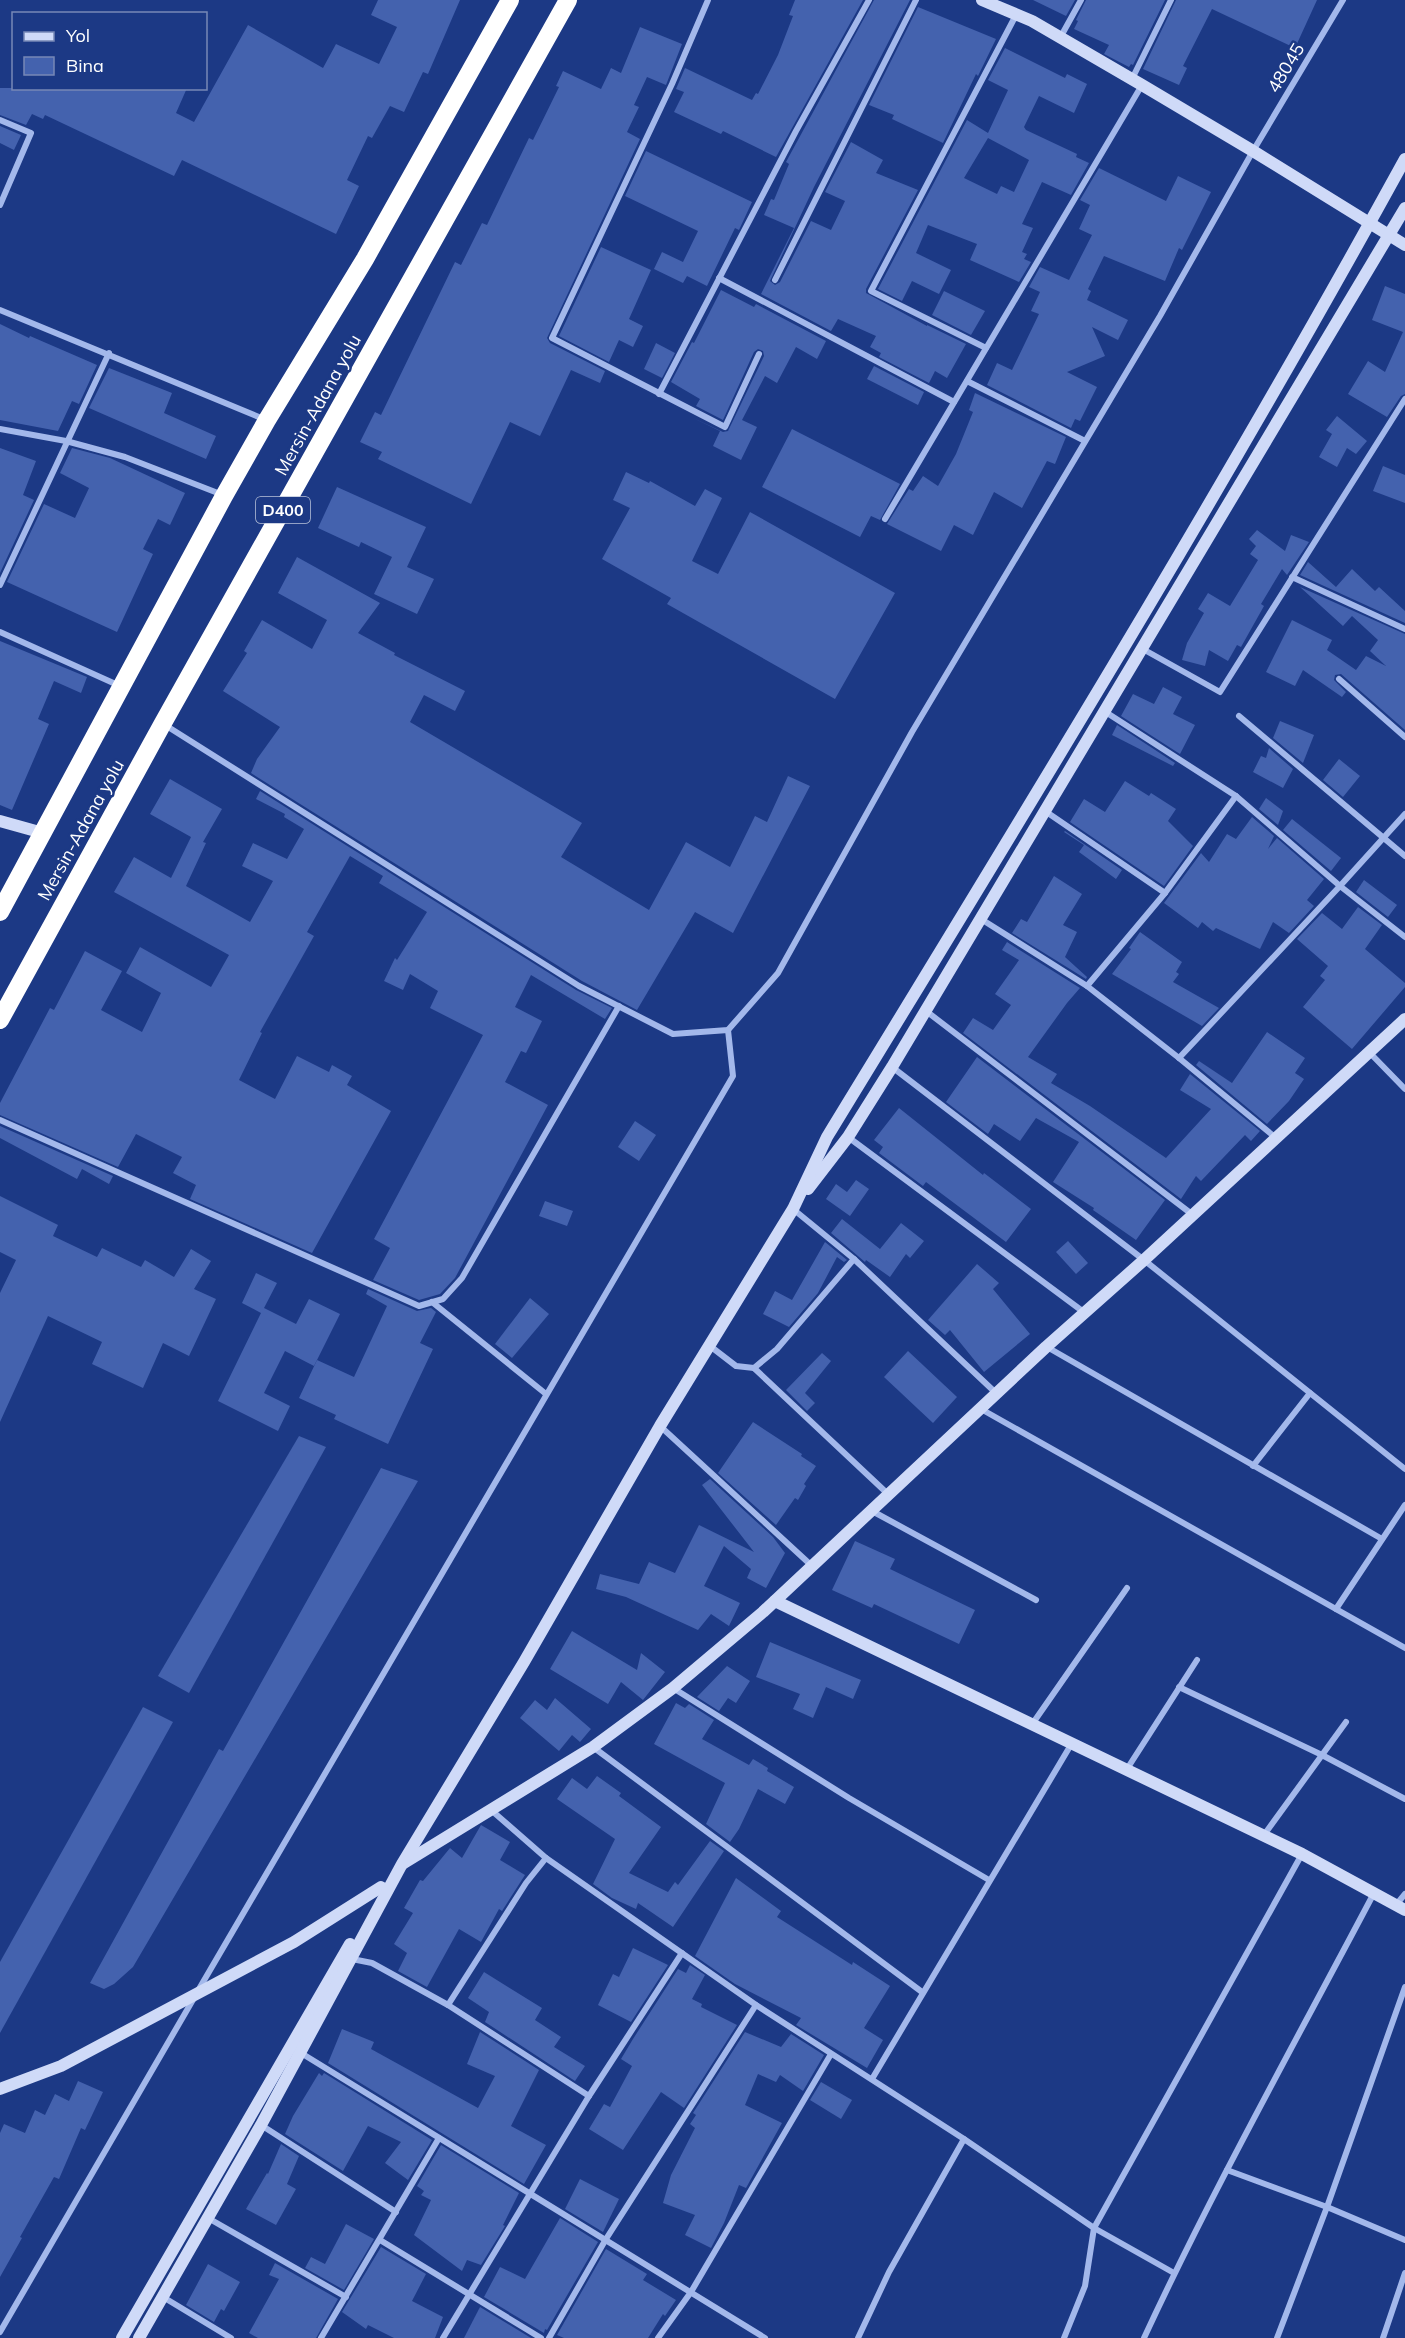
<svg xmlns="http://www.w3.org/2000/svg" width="1405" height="2338" font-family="Mulish,sans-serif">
	<rect width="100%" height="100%" fill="#1c3985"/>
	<!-- building -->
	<g fill="#4462ae" fill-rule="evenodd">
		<path d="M378,0H460L428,74L423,72L404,112L390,106L372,138L368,136L347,180L359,186L336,234L182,160L174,176L45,115L43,119L32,114L26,125L0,115V88H187L176,113L194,122L248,25L323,68L336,44L379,64L397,27L371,15Z"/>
		<path d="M795,0H863L776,157L723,131L721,134L674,112L684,92L676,89L685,68L752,100L756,93L758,94L778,55L793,16L789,15Z"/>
		<path d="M874,0H910L814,187L770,281L775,285L780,282L811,221L831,230L845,201L825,192L851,142L883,160L876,173L918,190L866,289V293L927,326V325L966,344L947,378L935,371L929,383L879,357L881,353L870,347L876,336L838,319L831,331L761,294L794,228L764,215L771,199L774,200L789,164L786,162Z"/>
		<path d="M1033,0H1075L1066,16Z"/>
		<path d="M1086,0H1165L1133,65L1131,64L1129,67L1104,54L1109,45L1074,29L1078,21L1076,20Z"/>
		<path d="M1176,0H1317L1295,48L1212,9L1183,66L1187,68L1179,85L1143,69Z"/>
		<path d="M918,7L996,39L978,76L976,74L943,143L892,119L894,115L869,105Z"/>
		<path d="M640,27L682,44L666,85L647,77L634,105L639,107L627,132L640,139L547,338L550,343L605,371L600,383L571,370L540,436L510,422L471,504L378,459L382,452L360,442L375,412L381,415L455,262L461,265L482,223L487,225L529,138L533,140L559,87L556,86L563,71L601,89L611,68L621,73Z"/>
		<path d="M1005,48L1065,78L1067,74L1087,84L1074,113L1039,96L1024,127L1026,130L1077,154L1076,157L1089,163L1071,195L1042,182L1022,224L1033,228L1022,252L1027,254L1024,259L1031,262L1019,282L970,260L977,244L928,225L916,253L951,270L939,294L912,281L902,301L878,289L967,120L988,133L1008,90L988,80ZM988,138L1029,160L1014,192L1001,186L997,194L964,178Z"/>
		<path d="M0,126L21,135L14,150L0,143Z"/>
		<path d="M646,151L752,202L739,230L735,228L707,286L687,276L683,283L654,269L662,252L683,262L698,231L625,196Z"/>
		<path d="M1099,168L1166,201L1178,176L1211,192L1182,250L1179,248L1165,281L1104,256L1088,289L1091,291L1087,300L1128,320L1118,340L1092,327L1105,356L1067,372L1097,387L1080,421L1075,419L1071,428L987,385L997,363L1012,370L1039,314L1031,311L1040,292L1029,287L1040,267L1069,280L1092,235L1079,229L1090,205L1080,200Z"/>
		<path d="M601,247L651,270L629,319L643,326L633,347L619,340L609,362L559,336Z"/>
		<path d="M1385,286L1405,294V394L1401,396L1387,417L1348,394L1368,361L1385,372L1403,332L1372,320Z"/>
		<path d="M721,290L754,307L756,304L826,341L817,359L796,347L777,383L765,376L742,420L757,427L741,460L713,446L720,431L691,417L723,432L728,431L764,356L763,351L758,349L754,352L723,420L696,406L700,399L671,382L692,342L694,343Z"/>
		<path d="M944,291L985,311L971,335L932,315Z"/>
		<path d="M0,324L29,338L30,336L97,365L79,404L72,401L58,431L0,420Z"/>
		<path d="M656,343L675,353L662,378L644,369Z"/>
		<path d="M874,366L924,392L918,405L867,379Z"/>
		<path d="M109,368L172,393L164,413L216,436L206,459L89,408Z"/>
		<path d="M975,393L1066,437L1055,464L1047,461L1022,508L994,492L973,535L954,525L941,551L887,524L909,489L913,491L923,476L938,486L956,454L973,412L969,410Z"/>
		<path d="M1337,416L1367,441L1356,454L1347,448L1337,467L1319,457L1332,434L1326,430Z"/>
		<path d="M792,429L900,484L880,520L871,516L860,537L762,487Z"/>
		<path d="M0,448L36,461L23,495L34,500L0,573Z"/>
		<path d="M72,448L110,458L185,493L170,525L158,519L143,549L153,554L117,632L7,582L44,504L75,518L89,488L60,473Z"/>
		<path d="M1383,466L1405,475V503L1373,491Z"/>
		<path d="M626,472L649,483L650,481L695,506L705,489L722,498L692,561L718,574L750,512L895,593L835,699L667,604L671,598L602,559L630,508L613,500Z"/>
		<path d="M337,487L426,527L407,567L434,579L417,614L374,594L392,557L361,542L359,547L318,528Z"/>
		<path d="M1257,530L1285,551L1291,535L1309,542L1287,575L1282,569L1261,604L1264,606L1241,647L1237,645L1228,661L1209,650L1205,666L1182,660L1187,643L1204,613L1198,609L1208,593L1230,606L1258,560L1250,554L1256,546L1249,539Z"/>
		<path d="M297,557L380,603L358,633L395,653L394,655L465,691L455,711L424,695L410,722L582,823L561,857L649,910L686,842L730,867L755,816L767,822L788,776L810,786L733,933L695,912L637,1010L582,981L251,773L257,759L280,727L223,691L247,653L244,651L262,620L312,649L327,620L278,593Z"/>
		<path d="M1308,562L1336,587L1352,569L1375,591L1379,587L1405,611V623L1300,575Z"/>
		<path d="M1300,587L1405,634V730L1341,674L1335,675L1334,680L1346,692L1342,697L1303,670L1295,686L1266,672L1292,620L1332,640L1327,650L1356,670L1366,656L1386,666L1370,651L1378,640L1352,616L1343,626Z"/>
		<path d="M0,641L87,677L81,693L54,681L38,719L49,724L12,810L0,805Z"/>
		<path d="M1163,687L1182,697L1173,714L1195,725L1180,754L1121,716L1133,694L1154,704Z"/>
		<path d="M1280,721L1314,735L1303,763L1273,738Z"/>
		<path d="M1117,725L1175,763L1173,766L1112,735Z"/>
		<path d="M1269,748L1293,769L1283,788L1253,772L1261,756L1266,758Z"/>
		<path d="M1339,759L1360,776L1343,797L1323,780Z"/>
		<path d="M170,779L222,809L203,842L206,843L186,886L250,922L273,881L242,866L253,843L287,859L304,829L284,817L285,814L256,799L260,791L576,990L612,1008L605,1019L531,975L515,1007L542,1021L526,1053L521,1051L505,1082L548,1105L455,1278L440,1294L419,1300L373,1280L390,1248L374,1239L483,1035L430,1008L438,991L410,974L403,990L384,981L395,958L397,960L427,912L379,883L383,876L350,856L307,932L314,936L260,1032L262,1033L239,1080L275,1099L297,1056L329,1072L332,1065L352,1076L347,1085L391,1111L312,1253L190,1199L196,1185L173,1173L182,1157L136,1134L118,1167L0,1115V1103L50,1008L54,1010L85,951L122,971L101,1010L142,1032L161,993L126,973L140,947L211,987L229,955L114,892L134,857L171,878L191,837L150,814Z"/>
		<path d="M1125,781L1149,796L1151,793L1176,809L1168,821L1193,846L1164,886L1070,822L1084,799L1105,812Z"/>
		<path d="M1266,798L1283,811L1278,825L1259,809Z"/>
		<path d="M1252,817L1274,836L1268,849L1277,838L1324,879L1307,900L1314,906L1289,933L1273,922L1260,949L1216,928L1213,931L1202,922L1198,928L1164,903L1201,853L1209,862L1227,834L1236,839Z"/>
		<path d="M1292,819L1341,858L1331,871L1283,830Z"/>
		<path d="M1065,831L1122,870L1116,879L1079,852L1084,845L1064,832Z"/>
		<path d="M1054,876L1082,894L1063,925L1077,932L1065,957L1087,977L1086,979L1012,933L1021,919L1027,922Z"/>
		<path d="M1364,880L1397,905L1388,917L1356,892Z"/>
		<path d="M1358,907L1382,925L1365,949L1405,983V987L1352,1049L1303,1007L1325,980L1320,976L1328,966L1297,939L1322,913L1342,929Z"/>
		<path d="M1140,932L1182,962L1176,972L1179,974L1173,982L1219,1008L1202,1026L1112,974L1131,949L1129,948Z"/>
		<path d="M1007,942L1080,988L1067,1003L1028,1057L1057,1074L1051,1083L1090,1106L1166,1158L1211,1109L1180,1090L1190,1074L1260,1131L1251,1141L1245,1135L1201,1181L1196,1176L1181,1199L963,1033L973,1018L993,1030L1011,1005L995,994L1019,960L1002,950Z"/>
		<path d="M1267,1032L1305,1058L1295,1073L1304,1079L1289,1101L1267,1124L1196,1065L1199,1061L1232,1083Z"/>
		<path d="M977,1057L1165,1200L1136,1240L1093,1210L1094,1208L1053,1182L1079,1142L1036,1118L1020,1141L994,1124L988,1134L946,1102Z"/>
		<path d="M899,1108L983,1175L984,1173L1031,1209L1006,1242L926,1182L923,1186L879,1153L883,1147L874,1140Z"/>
		<path d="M635,1121L656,1135L639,1161L618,1147Z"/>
		<path d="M0,1126L113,1176L109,1184L82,1169L77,1179L0,1138Z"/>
		<path d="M856,1180L869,1189L850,1216L826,1199L836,1184L847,1192Z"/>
		<path d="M0,1196L58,1225L53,1236L97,1257L102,1248L141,1267L145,1260L174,1277L191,1249L211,1261L194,1289L216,1299L189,1356L163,1343L143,1388L92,1364L102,1342L48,1316L0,1422V1293L16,1260L0,1252Z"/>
		<path d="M545,1201L573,1211L567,1226L539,1216Z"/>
		<path d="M842,1219L880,1249L901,1223L924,1241L910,1258L906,1254L890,1277L866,1260L865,1262L831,1233Z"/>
		<path d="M1068,1241L1088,1263L1076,1274L1056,1252Z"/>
		<path d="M825,1242L847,1260L844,1262L837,1257L818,1293L789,1327L763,1314L775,1291L792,1300Z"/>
		<path d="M977,1264L999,1283L993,1289L1030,1334L984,1372L950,1330L945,1335L928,1320Z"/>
		<path d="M256,1273L277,1283L264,1308L296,1324L309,1299L340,1314L314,1366L285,1351L264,1393L290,1406L278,1431L218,1401L261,1313L242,1303Z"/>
		<path d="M368,1289L417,1311L431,1308L436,1312L420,1343L433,1349L388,1444L334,1419L336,1415L299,1398L317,1360L354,1377L387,1306L366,1294Z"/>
		<path d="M530,1298L549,1314L512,1358L495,1344Z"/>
		<path d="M908,1351L957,1397L933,1423L884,1377Z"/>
		<path d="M822,1353L831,1361L805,1393L815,1403L807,1411L786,1390Z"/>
		<path d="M753,1422L802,1454L801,1456L816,1466L804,1484L806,1486L798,1500L795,1498L776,1525L718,1473Z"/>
		<path d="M299,1436L326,1447L189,1693L158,1676Z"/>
		<path d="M381,1468L418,1481L133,1967L114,1984L104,1989L90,1983L219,1749L223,1751Z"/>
		<path d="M710,1479L773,1537L785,1553L766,1588L747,1578L751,1569L724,1546L704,1586L740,1603L729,1626L711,1614L698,1630L626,1597L596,1589L600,1574L639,1584L649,1562L675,1573L699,1525L754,1552L702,1485Z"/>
		<path d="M855,1541L895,1559L890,1569L975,1610L959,1644L874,1604L872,1608L832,1590Z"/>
		<path d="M572,1631L637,1670L641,1653L665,1672L643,1700L621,1682L608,1704L550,1669Z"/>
		<path d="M770,1642L861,1680L853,1699L826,1687L813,1718L793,1709L800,1694L756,1677Z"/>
		<path d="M727,1666L750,1681L736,1703L728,1698L719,1711L697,1697Z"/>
		<path d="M555,1698L591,1729L580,1742L572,1735L559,1751L520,1718L535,1700L547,1710Z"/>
		<path d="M676,1703L685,1708L689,1704L714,1720L702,1739L749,1765L753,1759L768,1768L767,1771L794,1787L785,1804L758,1789L739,1829L730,1842L706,1824L725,1783L654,1744Z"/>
		<path d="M143,1707L173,1722L0,2033V1962Z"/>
		<path d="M597,1776L621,1793L619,1796L661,1827L629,1873L668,1892L675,1882L678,1885L710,1841L724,1851L673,1927L638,1903L636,1909L612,1898L593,1884L615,1839L557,1799L572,1778L587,1789Z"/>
		<path d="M481,1825L510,1842L500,1860L525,1875L502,1911L499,1909L481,1942L459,1929L427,1987L398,1971L407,1953L394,1944L413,1913L404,1908L420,1880L423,1881L450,1848L462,1858Z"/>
		<path d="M736,1878L781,1911L777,1917L852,1965L853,1962L890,1986L864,2028L883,2040L867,2068L796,2025L801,2018L735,1984L695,1956Z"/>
		<path d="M633,1948L668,1965L631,2022L598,2005L613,1974L619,1977Z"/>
		<path d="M690,1965L705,1975L692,1999L702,2004L701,2007L737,2025L684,2108L661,2092L623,2150L589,2129L604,2104L610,2107L632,2066L621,2059L633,2039L678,1969L686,1973Z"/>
		<path d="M484,1972L542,2008L535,2020L561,2037L554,2047L585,2066L575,2081L485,2022L489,2012L468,1998Z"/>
		<path d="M342,2029L374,2042L371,2049L478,2108L495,2076L467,2064L480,2032L539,2070L511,2126L546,2145L524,2184L328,2063Z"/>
		<path d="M745,2032L781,2047L791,2034L824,2055L803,2091L780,2075L776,2082L758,2074L745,2105L782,2123L746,2188L739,2185L724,2223L711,2248L685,2235L695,2215L663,2203L671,2175L695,2128L690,2124L696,2115L693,2113Z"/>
		<path d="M319,2073L322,2076L324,2073L432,2140L408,2180L385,2163L401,2142L368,2126L343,2171L285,2134L293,2116Z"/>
		<path d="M78,2081L103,2092L85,2130L81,2128L59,2179L54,2177L20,2237L22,2238L0,2277V2133L4,2124L25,2133L35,2110L45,2115L55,2094L69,2101Z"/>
		<path d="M821,2082L852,2100L841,2119L810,2100Z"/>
		<path d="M281,2144L299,2156L287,2184L296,2189L276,2225L246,2209L267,2173L268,2174Z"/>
		<path d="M441,2145L519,2193L503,2225L505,2226L481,2265L467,2260L462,2271L414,2235L431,2200L421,2195L424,2191L417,2186Z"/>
		<path d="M580,2179L619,2199L603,2232L565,2209Z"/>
		<path d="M560,2218L598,2242L547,2330L545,2329L544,2333L484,2297L500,2267L525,2279Z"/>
		<path d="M346,2224L374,2239L344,2290L305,2268L311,2257L325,2264Z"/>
		<path d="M381,2247L426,2274L412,2301L443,2317L435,2338H394L368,2325L366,2329L342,2312Z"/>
		<path d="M606,2249L647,2274L643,2280L676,2300L665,2316L663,2314L648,2338H564L557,2335Z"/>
		<path d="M275,2263L338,2299L316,2338H258L249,2333L279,2279L269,2275Z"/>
		<path d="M208,2264L240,2282L224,2311L221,2309L214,2322L186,2305Z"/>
		<path d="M480,2307L531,2338H464Z"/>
	</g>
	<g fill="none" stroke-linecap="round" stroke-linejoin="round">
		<!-- street -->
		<g stroke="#a3b8eb" stroke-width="6">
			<path d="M708,0L672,84L552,338L725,427L759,354"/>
			<path d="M1060,38L1081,0"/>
			<path d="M1132,79L1171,0"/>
			<path d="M0,120L31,133L0,205"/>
			<path d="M719,278L954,402"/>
			<path d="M775,280L916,0"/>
			<path d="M0,310L266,420"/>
			<path d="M986,348L871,291L1016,15"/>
			<path d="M967,381L1085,441"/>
			<path d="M659,394L796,131L869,0"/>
			<path d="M0,429L66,441L125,457L223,495"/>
			<path d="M885,519L1142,85"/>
			<path d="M1292,577L1405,629"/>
			<path d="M0,585L109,353"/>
			<path d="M0,632L120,686"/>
			<path d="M1141,648L1220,692L1405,399"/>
			<path d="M1339,679L1405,737"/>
			<path d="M1104,711L1236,796L1340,886L1405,937"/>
			<path d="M1239,716L1405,856"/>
			<path d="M165,725L579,986L673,1034L728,1030L778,973L912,732L1160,316L1253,151L1343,0"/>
			<path d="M1045,811L1165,893"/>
			<path d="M981,919L1087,986L1179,1058L1276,1138"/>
			<path d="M1087,986L1165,893L1236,796"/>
			<path d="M926,1011L1193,1215"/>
			<path d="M1369,1052L1405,1089"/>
			<path d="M1179,1058L1340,886L1405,814"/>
			<path d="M892,1067L1144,1260L1405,1469"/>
			<path d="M0,1120L419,1306L443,1299L462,1278L619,1006"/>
			<path d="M848,1137L1085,1313"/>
			<path d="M793,1209L854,1259L997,1394"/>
			<path d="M432,1302L546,1394"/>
			<path d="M710,1346L736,1366L754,1368L889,1495"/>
			<path d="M1047,1347L1382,1539"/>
			<path d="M754,1368L777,1349L854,1259"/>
			<path d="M981,1409L1405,1648"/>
			<path d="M660,1426L812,1566"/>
			<path d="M1253,1466L1310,1393"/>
			<path d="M872,1511L1036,1600"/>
			<path d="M1336,1609L1405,1505"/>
			<path d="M1179,1687L1322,1755L1405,1799"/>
			<path d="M673,1688L849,1798L989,1880"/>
			<path d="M1033,1723L1127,1588"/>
			<path d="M593,1747L922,1992"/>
			<path d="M1127,1769L1197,1660"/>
			<path d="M491,1810L546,1858L756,2005L964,2139L1094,2228L1174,2273"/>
			<path d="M1264,1835L1346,1722"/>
			<path d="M1396,1905L1405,1894"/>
			<path d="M352,1959L372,1963L448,2005L589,2096"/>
			<path d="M199,1989L733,1076L728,1030"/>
			<path d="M448,2005L526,1883L546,1858"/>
			<path d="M301,2053L765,2338"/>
			<path d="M872,2079L1072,1743"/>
			<path d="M261,2125L396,2212"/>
			<path d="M1227,2170L1327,2207L1405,2240"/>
			<path d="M208,2218L346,2297"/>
			<path d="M380,2240L541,2338"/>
			<path d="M163,2297L231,2338"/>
			<path d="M0,2332L194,1998"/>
			<path d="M321,2338L439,2138"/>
			<path d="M443,2338L589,2096L682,1953"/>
			<path d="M549,2338L606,2239L756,2005"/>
			<path d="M658,2338L691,2292L831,2054"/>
			<path d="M858,2338L889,2272L964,2139"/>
			<path d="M1064,2338L1085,2286L1094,2228L1302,1854"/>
			<path d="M1144,2338C1214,2187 1296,2041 1374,1893"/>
			<path d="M1277,2338L1327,2207L1405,1987"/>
			<path d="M1383,2338L1405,2273"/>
		</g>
		<!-- secondary -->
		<g stroke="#cfdaf8" stroke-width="12">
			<path d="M982,0L1032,21L1142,85L1253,151L1405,245"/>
			<path d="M0,821L43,833"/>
			<path d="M808,1189L848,1137L892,1067L1405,208"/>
			<path d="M775,1601L1302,1854L1405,1910"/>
			<path d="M404,1863L593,1747L673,1688L763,1612L1046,1347L1144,1260L1405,1019"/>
			<path d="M0,2089L61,2066L294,1942L381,1887"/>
			<path d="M122,2338L350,1944"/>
			<path d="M139,2338L261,2125L402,1864L524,1662L660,1426L793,1209L827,1137C1024,814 1223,491 1405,159"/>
		</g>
		<!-- highway -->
		<g stroke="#fff" stroke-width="18">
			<path d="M0,912L224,496L267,420L365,259L510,0"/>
			<path d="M0,1020L163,723L568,0"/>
		</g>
	</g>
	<g text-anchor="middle" stroke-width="5" stroke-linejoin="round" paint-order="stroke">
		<!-- shield labels -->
		<rect fill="#1c3985" stroke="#bbc4da" stroke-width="1.5" x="256" y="497" width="54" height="26" rx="4.5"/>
		<g font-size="16" font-weight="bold" fill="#fff">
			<text x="283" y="516">D400</text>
		</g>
		<!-- street labels -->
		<g font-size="18" fill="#fff" stroke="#1c3985">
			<text transform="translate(1286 68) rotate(-59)" y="6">48045</text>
			<text transform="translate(318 405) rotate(-61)" y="6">Mersin-Adana yolu</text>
			<text transform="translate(81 830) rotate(-61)" y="6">Mersin-Adana yolu</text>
		</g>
	</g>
	<!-- legend -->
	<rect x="12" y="12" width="195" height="78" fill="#1c3985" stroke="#7788b6" stroke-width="1.5"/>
	<rect x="24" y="32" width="30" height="9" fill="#cfdaf8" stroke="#7788b6" stroke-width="1.5"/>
	<text x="66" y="42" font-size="18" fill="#ffffff">Yol</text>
	<rect x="24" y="57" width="30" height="18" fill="#4462ae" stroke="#7788b6" stroke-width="1.5"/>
	<text x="66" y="72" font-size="18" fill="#ffffff">Bina</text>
</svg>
